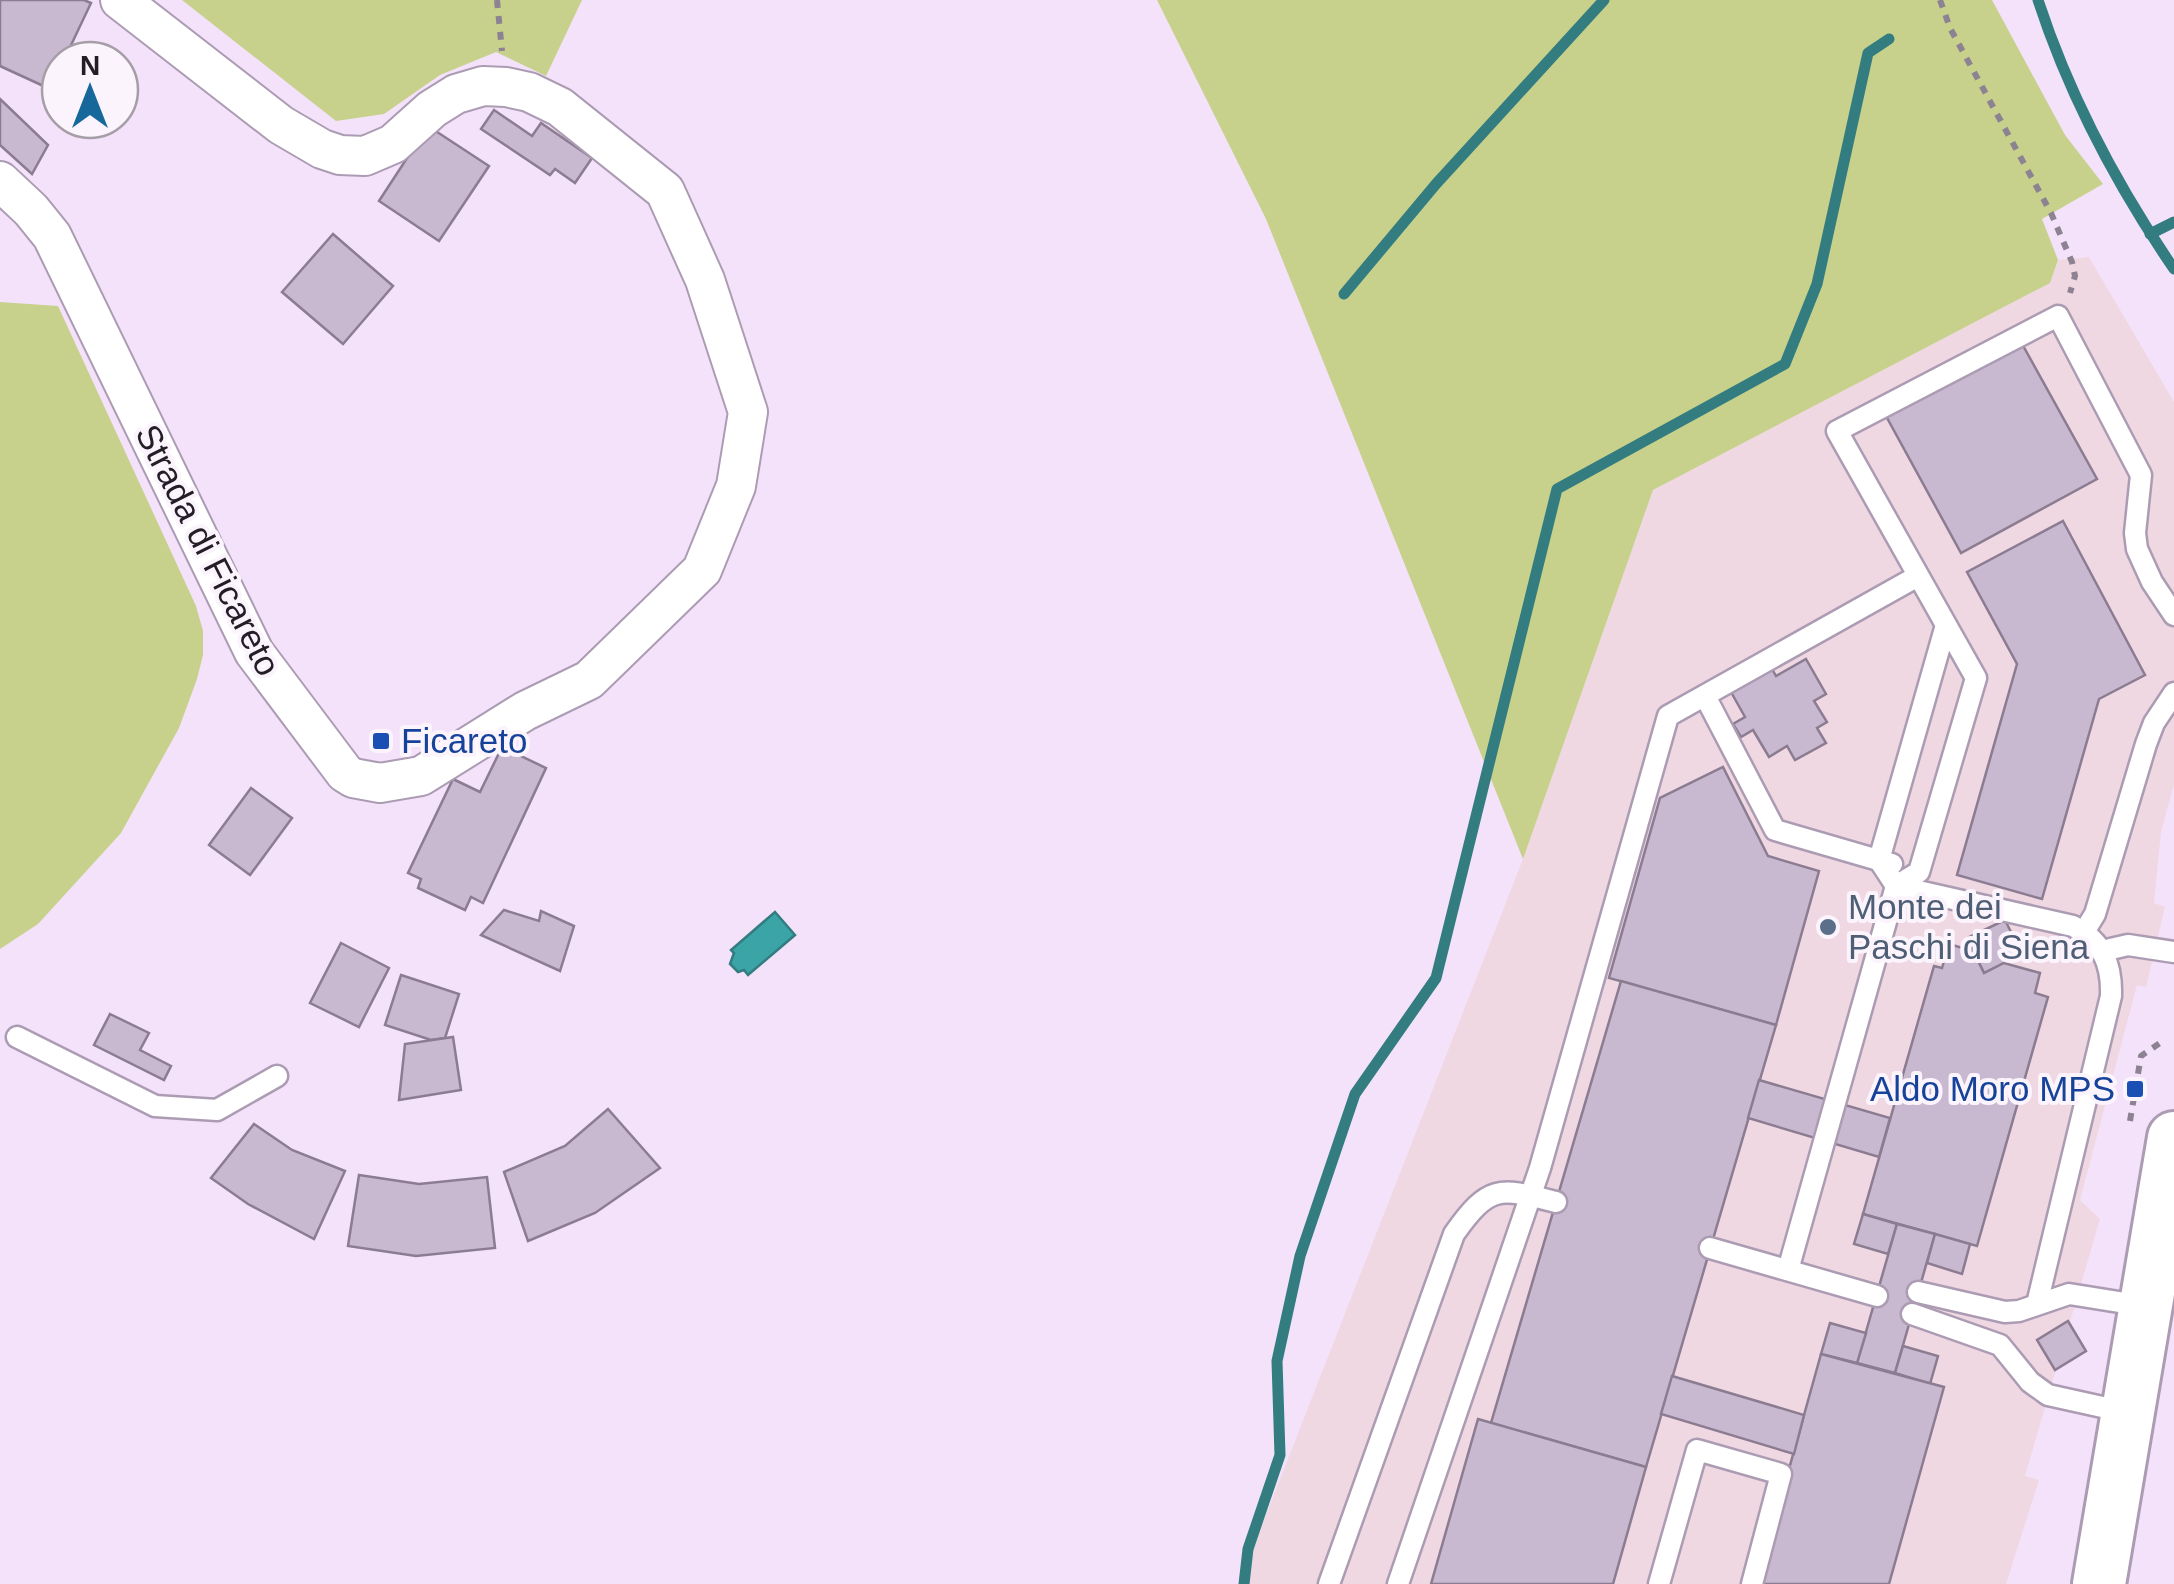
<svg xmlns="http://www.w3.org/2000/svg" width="2174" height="1584" font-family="Helvetica,sans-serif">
	<rect width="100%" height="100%" fill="#f3e2fa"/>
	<!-- commercial -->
	<path fill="#f0d8e3" d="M2089,257L2174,402V785L2161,832L2154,903L2165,907L2146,987L2137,985L2080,1200L2100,1219L2025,1476L2039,1480L2006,1584H1239L1523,859L1653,490L2050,283L2058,260Z"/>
	<!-- green -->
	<g fill="#c7d18c">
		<path d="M182,0H582L546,76L496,52L440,75L384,114L336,121Z"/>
		<path d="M1157,0H1992L2065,135L2103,184L2042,219L2058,260L2050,283L1653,490L1523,859L1266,219Z"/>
		<path d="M0,302L58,306L196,606L203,631V655L197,679L179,728L121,833L38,924L0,949Z"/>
	</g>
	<!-- water -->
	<path fill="#3aa4a6" stroke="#337c80" stroke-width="2.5" d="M775,912L795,935L748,975L744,970L738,972L730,964L734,953L731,950Z"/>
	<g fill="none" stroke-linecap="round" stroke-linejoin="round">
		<!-- stream -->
		<g stroke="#337c80" stroke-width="11">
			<path d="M2038,0C2069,95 2118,187 2174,269"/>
			<path d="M2150,234L2174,222"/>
			<path d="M1344,294L1436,184L1604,0"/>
			<path d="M1244,1584L1248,1549L1280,1455L1277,1361L1300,1256L1355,1094L1436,978L1557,489L1785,364L1817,284L1868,53L1889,39"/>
		</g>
	</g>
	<!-- building -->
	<g fill="#c9b9d0" stroke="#8b7c91" stroke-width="2.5">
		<path d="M0,0H84L91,3L64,60H60V68L50,89L0,66Z"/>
		<path d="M0,99L48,145L32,174L0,145Z"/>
		<path d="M494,110L532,136L541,123L592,158L575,183L555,169L550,175L481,129Z"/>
		<path d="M428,126L489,166L439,241L379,201Z"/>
		<path d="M333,234L393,286L343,344L282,292Z"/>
		<path d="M2021,342L2097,479L1961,553L1886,416Z"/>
		<path d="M2063,521L2145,675L2099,699L2042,899L1957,875L2017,664L1967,572Z"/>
		<path d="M1806,659L1826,694L1814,701L1827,722L1817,728L1826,743L1795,760L1787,746L1769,757L1753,730L1741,737L1733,724L1745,717L1731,692L1772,669L1776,676Z"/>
		<path d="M502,747L546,768L483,903L471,897L465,910L418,888L421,879L408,873L453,779L480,792Z"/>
		<path d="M1723,767L1768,856L1819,871L1776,1025L1609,978L1660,798Z"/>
		<path d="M251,788L292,818L250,875L209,845Z"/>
		<path d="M504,910L539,921L541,911L574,926L560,971L481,935Z"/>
		<path d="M2005,920L2022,954L1984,973L1967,938Z"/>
		<path d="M341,943L389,968L359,1027L310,1003Z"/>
		<path d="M1949,944L1973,951L1984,973L2004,963L2040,973L2035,993L2048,997L1977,1246L1863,1214L1934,966L1942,968Z"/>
		<path d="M401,975L459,994L445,1038L431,1040L385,1025Z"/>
		<path d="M1621,981L1776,1025L1646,1467L1491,1423Z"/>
		<path d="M110,1014L149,1033L140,1050L171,1066L164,1080L94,1045Z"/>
		<path d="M453,1037L461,1090L399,1100L405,1044Z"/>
		<path d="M1759,1080L1890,1118L1879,1157L1748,1118Z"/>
		<path d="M608,1109L660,1168L595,1213L528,1241L504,1172L565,1146Z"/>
		<path d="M254,1124L292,1150L345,1171L314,1239L248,1204L211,1178Z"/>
		<path d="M359,1175L419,1184L487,1177L495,1248L416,1256L348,1246Z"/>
		<path d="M1863,1214L1897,1224L1888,1254L1854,1244Z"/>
		<path d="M1897,1224L1935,1234L1895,1373L1857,1363Z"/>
		<path d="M1935,1234L1970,1244L1962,1274L1927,1263Z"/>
		<path d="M2068,1321L2086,1351L2055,1370L2037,1340Z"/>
		<path d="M1830,1323L1866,1333L1857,1363L1821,1354Z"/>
		<path d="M1903,1346L1938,1356L1930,1384L1895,1373Z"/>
		<path d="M1821,1354L1944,1387L1889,1584H1757Z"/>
		<path d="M1672,1376L1804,1415L1794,1454L1661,1414Z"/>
		<path d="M1478,1419L1646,1467L1613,1584H1431Z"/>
	</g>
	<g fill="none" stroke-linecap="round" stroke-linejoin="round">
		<!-- lane casing -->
		<g stroke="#ac9cb3" stroke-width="25">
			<g id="lane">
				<path d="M1946,625L1879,860L1896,886L2073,926C2103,942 2112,964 2111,996L2037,1304"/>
				<path d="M1705,696L1775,830L1892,864"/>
				<path d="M2084,932L2095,914L2146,744L2154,723L2174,693"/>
				<path d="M2102,951L2128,945L2174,952"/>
				<path d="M17,1037L155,1106L217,1110L277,1076"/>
				<path d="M1710,1248L1877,1296"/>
				<path d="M1788,1270L1896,886L1919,872L1976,678L1837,431L2058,316L2141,475L2135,533L2137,549L2152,582L2174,615"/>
				<path d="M1918,1292L2005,1312L2019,1311L2069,1294L2144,1306"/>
				<path d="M1912,1314L2000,1345L2030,1382L2048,1395L2125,1412"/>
				<path d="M1329,1584L1454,1234C1490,1183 1500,1188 1556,1202"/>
				<path d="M1398,1584L1540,1168L1668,716L1918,576"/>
				<path d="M1659,1584L1697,1450L1781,1474L1752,1584"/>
			</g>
		</g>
		<!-- street casing -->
		<g stroke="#ac9cb3" stroke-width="42">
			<path id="street" d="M0,181L31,210L52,236L254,652L345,773L353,778L380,783L421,776L525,711L589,680L702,570L736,486L748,412L705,280L665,191L560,107L529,92L506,87L483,86L456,94L432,109L393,144L365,156L340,155L322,149L281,125L120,0"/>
		</g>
		<!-- secondary casing -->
		<g stroke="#ac9cb3" stroke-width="58">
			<path id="secondary" d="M2099,1584L2174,1138"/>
		</g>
		<!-- path -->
		<g stroke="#8d8292" stroke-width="6" stroke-dasharray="8 8" stroke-linecap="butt">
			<path d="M497,0L502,51"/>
			<path d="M1940,0L1950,28L2051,213L2072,262L2075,276L2070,293"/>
			<path d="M2130,1121L2141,1056L2160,1043"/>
		</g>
		<!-- lane -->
		<use href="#lane" stroke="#fff" stroke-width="20"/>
		<!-- street -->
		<use href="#street" stroke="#fff" stroke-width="38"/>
		<!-- secondary -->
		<use href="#secondary" stroke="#fff" stroke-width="52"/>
	</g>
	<!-- markers -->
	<g fill="#1a4fb4" stroke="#fbf4fd" stroke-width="4">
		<rect x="371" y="731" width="20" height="20" rx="5"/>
		<rect x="2125" y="1079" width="20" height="20" rx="5"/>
	</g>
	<circle fill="#5c6f8a" stroke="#fbf4fd" stroke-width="4" cx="1828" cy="927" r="10"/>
	<g text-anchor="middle" stroke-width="8" stroke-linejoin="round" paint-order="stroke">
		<!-- street labels -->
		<g font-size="35" fill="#231d26" stroke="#fbf4fd">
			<text transform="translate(208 550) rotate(63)" y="12">Strada di Ficareto</text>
		</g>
		<!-- transit labels -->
		<g font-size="35" fill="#164399" stroke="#fbf4fd" text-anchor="start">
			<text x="401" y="753">Ficareto</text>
			<text x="2115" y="1101" text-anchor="end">Aldo Moro MPS</text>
		</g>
		<!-- service labels -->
		<g font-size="35" fill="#4e5e75" stroke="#fbf4fd" text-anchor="start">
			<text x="1848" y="919">Monte dei<tspan x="1848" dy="40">Paschi di Siena</tspan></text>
		</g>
	</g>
	<!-- north arrow -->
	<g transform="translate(90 90)"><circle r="48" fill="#fbf4fd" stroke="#a59ea7" stroke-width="2.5"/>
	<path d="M0-8L18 38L0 25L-18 38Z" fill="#16689a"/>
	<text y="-15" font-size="28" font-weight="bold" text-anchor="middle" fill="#231d26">N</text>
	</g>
</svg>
